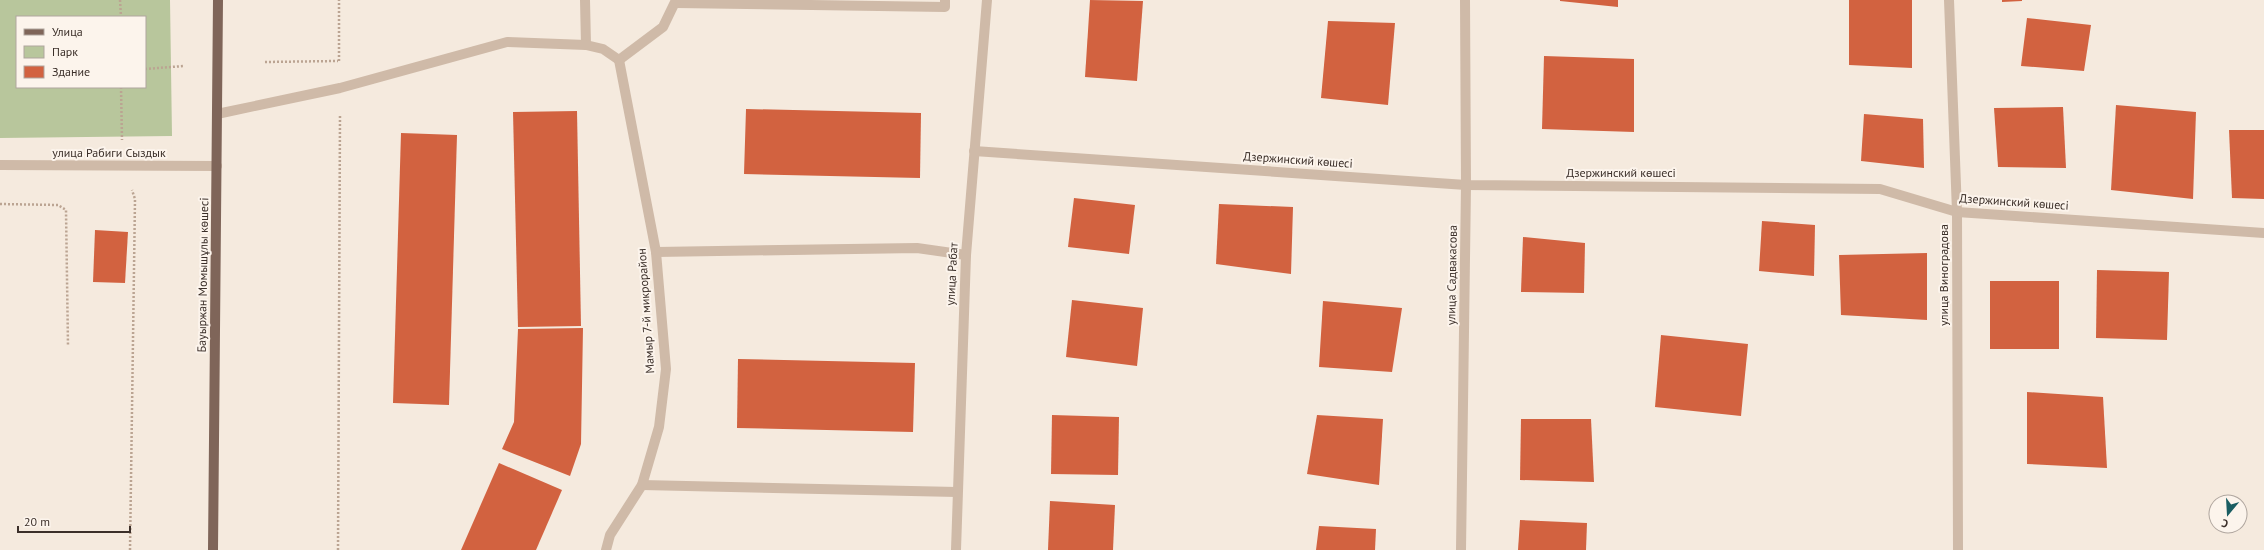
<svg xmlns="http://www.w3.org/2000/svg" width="2264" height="550" font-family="'PT Sans',sans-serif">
	<rect width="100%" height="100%" fill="#f5eade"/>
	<!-- green -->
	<path fill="#b8c69c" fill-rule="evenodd" d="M0,0H170L172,136L0,138ZM17,17H145V87H17Z"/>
	<!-- building -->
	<g fill="#d26240">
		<path d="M1090,0L1143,1L1137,81L1085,77Z"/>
		<path d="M1560,0H1618V7L1560,1Z"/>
		<path d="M1849,0H1912V68L1849,65Z"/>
		<path d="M2002,0H2022V1L2002,2Z"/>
		<path d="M2027,18L2091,25L2084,71L2021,66Z"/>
		<path d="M1328,21L1395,23L1388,105L1321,98Z"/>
		<path d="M1544,56L1634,59V132L1542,129Z"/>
		<path d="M2116,105L2196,112L2193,199L2111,190Z"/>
		<path d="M2063,107L2066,168L1998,167L1994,108Z"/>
		<path d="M746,109L921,113L920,178L744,174Z"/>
		<path d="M577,111L581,326L518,327L513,112Z"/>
		<path d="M1864,114L1923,119L1924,168L1861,161Z"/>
		<path d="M2229,130H2264V199L2232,198Z"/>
		<path d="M401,133L457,135L449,405L393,403Z"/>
		<path d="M1074,198L1135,205L1129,254L1068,247Z"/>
		<path d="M1219,204L1293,207L1291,274L1216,264Z"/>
		<path d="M1762,221L1815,225L1814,276L1759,271Z"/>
		<path d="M95,230L128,232L125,283L93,282Z"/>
		<path d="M1523,237L1585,243L1584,293L1521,292Z"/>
		<path d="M1927,253V320L1841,315L1839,255Z"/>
		<path d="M2097,270L2169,272L2167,340L2096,338Z"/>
		<rect x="1990" y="281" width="69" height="68"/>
		<path d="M1072,300L1143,308L1137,366L1066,357Z"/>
		<path d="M1323,301L1402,308L1392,372L1319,367Z"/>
		<path d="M583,328L581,444L570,476L502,449L514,422L518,329Z"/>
		<path d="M1661,335L1748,344L1741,416L1655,407Z"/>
		<path d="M738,359L915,363L913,432L737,428Z"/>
		<path d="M2027,392L2103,397L2107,468L2027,464Z"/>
		<path d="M1052,415L1119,417L1118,475L1051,474Z"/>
		<path d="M1317,415L1383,419L1379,485L1307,474Z"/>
		<path d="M1521,419H1591L1594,482L1520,480Z"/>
		<path d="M499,463L562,490L536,550H461Z"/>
		<path d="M1050,501L1115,505L1113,550H1048Z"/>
		<path d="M1520,520L1587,523L1586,550H1518Z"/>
		<path d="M1319,526L1376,529L1375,550H1316Z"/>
	</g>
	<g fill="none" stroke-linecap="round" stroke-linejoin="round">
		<!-- path -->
		<g stroke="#bba492" stroke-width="2.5" stroke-dasharray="2 2" stroke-linecap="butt">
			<path d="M120,0L121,17"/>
			<path d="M339,61V0"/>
			<path d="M265,62L338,61"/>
			<path d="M145,69L184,66"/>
			<path d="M121,87L122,140"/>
			<path d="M0,204L58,205L66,210L68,346"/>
			<path d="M130,550L135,199L132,190"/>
			<path d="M338,550L340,114"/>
		</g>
		<!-- minor -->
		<g stroke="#cfbaa8" stroke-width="10">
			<path d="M585,0L586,45"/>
			<path d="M1949,0L1957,212L1958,550"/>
			<path d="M676,3L945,7V0"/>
			<path d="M619,60L663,27L676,0"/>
			<path d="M217,114L340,88L507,42L586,45L603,49L619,60"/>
			<path d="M974,151L1466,185L1880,189L1957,212L2264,233"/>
			<path d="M0,165L217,166"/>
			<path d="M656,252L917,248L966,255"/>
			<path d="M642,485L957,492"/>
			<path d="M606,550L610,535L642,485L659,427L666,369L656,252L619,60"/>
			<path d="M956,550L966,255L987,0"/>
			<path d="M1461,550L1466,185L1465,0"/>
		</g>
		<!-- major -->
		<path stroke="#7f6559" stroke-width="10" d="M213,550L218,0"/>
	</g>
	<g text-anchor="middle" stroke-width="4" stroke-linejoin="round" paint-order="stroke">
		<!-- street labels -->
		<g font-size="12" fill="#3b2f29" stroke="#fcf4ec">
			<text x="109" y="157">улица Рабиги Сыздык</text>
			<text transform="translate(1298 160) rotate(4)" y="4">Дзержинский көшесі</text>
			<text x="1621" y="177">Дзержинский көшесі</text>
			<text transform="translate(2014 202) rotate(4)" y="4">Дзержинский көшесі</text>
			<text transform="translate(952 274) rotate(-87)" y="4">улица Рабат</text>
			<text transform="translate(203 275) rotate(-89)" y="4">Бауыржан Момышұлы көшесі</text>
			<text transform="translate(1452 275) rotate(-89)" y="4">улица Садвакасова</text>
			<text transform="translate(1944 275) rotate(-90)" y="4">улица Виноградова</text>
			<text transform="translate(646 311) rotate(-94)" y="4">Мамыр 7-й микрорайон</text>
		</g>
	</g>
	<!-- legend -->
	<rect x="16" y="16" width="130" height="72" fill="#fcf4ec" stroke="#afa59e"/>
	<rect x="24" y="29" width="20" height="6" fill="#7f6559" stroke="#afa59e"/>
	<text x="52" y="36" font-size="12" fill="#3b2f29">Улица</text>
	<rect x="24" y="46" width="20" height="12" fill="#b8c69c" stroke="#afa59e"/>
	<text x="52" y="56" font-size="12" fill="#3b2f29">Парк</text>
	<rect x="24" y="66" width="20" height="12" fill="#d26240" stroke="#afa59e"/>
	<text x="52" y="76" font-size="12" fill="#3b2f29">Здание</text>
	<!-- north arrow -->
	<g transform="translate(2228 514) rotate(198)"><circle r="19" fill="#fcf4ec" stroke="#afa59e"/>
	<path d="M0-3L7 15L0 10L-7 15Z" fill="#1a5d62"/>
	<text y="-6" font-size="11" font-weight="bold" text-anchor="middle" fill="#3b2f29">С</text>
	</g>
	<!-- scale -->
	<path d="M18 526v6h112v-6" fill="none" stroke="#3b2f29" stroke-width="2"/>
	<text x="24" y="526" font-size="12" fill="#3b2f29" stroke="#fcf4ec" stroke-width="3" paint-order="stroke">20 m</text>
</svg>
